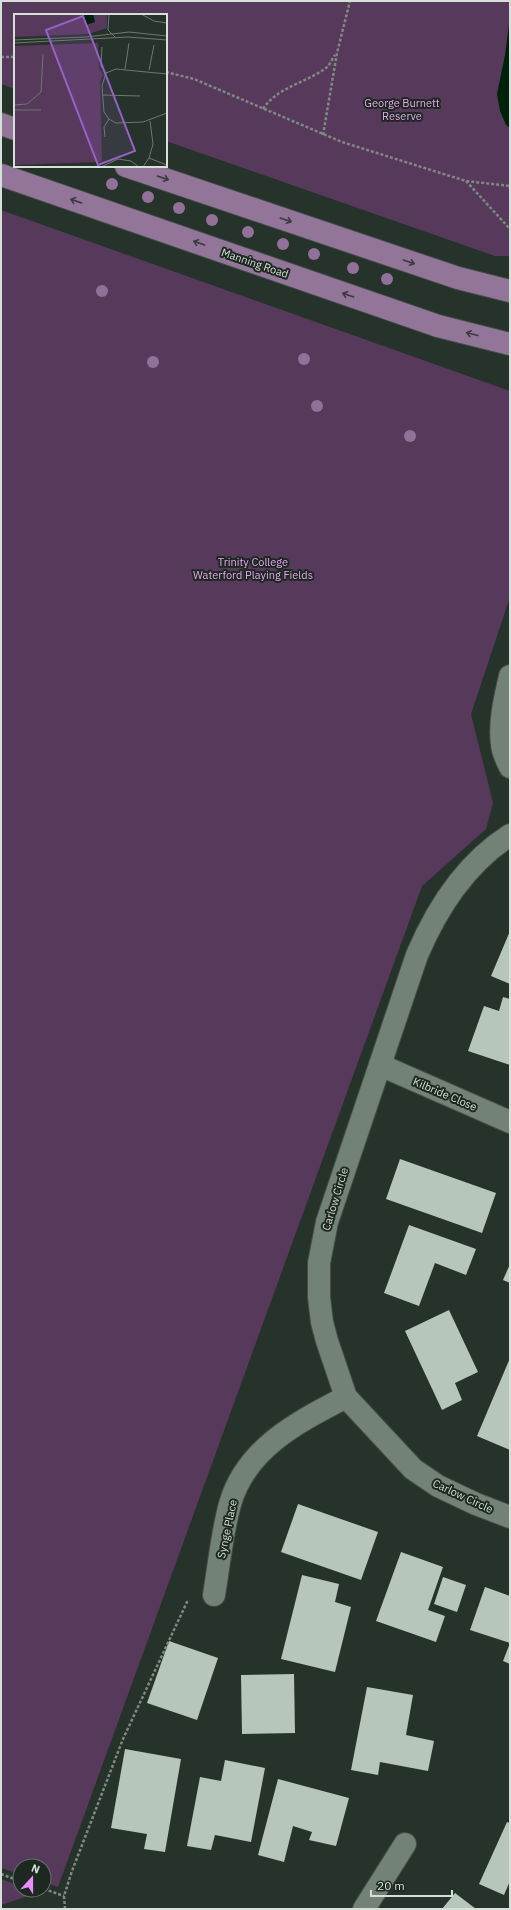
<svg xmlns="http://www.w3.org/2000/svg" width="511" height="1910" font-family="'IBM Plex Sans',sans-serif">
	<rect width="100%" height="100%" fill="#26332a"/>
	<!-- green -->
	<g fill="#57395c">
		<path d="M1,1H510V256H495L166,141V15H15V89L1,84Z"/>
		<path d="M1,210L510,391V597L471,714L493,803L486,829L422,886L58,1887L44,1882V1866H20V1874L1,1868Z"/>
		<path d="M1,1879L20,1886V1890H33L40,1892L1,1905Z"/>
	</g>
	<!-- water -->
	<path fill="#00220b" d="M510,16V128L506,125L500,111L497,94L505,55Z"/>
	<!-- building -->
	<g fill="#b6c6ba">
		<path d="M510,931V984L491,976Z"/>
		<path d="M503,997L510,999V1065L468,1051L484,1006L499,1011Z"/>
		<path d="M400,1159L496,1193L482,1233L386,1199Z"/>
		<path d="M409,1225L476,1249L466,1275L435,1263L419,1306L384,1293Z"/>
		<path d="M510,1264V1283L503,1280Z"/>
		<path d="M449,1310L478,1372L455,1383L462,1400L442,1410L405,1331Z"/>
		<path d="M510,1358V1450L477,1436Z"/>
		<path d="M298,1504L378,1532L361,1580L281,1552Z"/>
		<path d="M401,1552L443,1567L428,1610L445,1616L436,1642L376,1621Z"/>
		<path d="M302,1575L339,1584L335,1602L351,1607L335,1672L281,1659Z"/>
		<path d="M443,1577L466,1585L457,1612L434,1604Z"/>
		<path d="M485,1587L510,1596V1664L503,1661L510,1643L470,1630Z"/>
		<path d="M169,1641L218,1658L197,1720L147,1703Z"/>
		<path d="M294,1674L295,1733L242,1734L241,1675Z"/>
		<path d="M367,1687L413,1695L406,1735L434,1741L428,1771L380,1762L378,1775L351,1770Z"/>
		<path d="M125,1749L181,1759L165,1852L144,1849L147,1834L111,1828Z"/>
		<path d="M225,1760L265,1768L251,1842L215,1835L211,1850L187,1846L200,1777L221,1781Z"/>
		<path d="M278,1779L349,1798L336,1846L309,1840L312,1832L293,1826L284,1862L258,1855Z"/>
		<path d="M507,1822L510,1823V1881L504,1895L479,1884Z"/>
		<path d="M455,1893L476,1909H442Z"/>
	</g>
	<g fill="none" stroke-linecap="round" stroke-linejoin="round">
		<!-- minor casing -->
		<g stroke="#434e46" stroke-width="24">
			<g id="minor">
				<path d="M510,676C505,698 499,722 502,744C502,752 507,760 510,767"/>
				<path d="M510,835C466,863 437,908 417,955L327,1222L319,1263V1297L322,1322L327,1341L346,1397L413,1469L438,1486L476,1504L510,1517"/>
				<path d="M380,1065L510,1122"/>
				<path d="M214,1595C219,1565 222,1533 230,1504C246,1448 298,1422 346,1397"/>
				<path d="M364,1909L405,1844"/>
			</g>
		</g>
		<!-- major casing -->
		<g stroke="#434e46" stroke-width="24">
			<g id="major">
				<path d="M1,124L15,129"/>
				<path d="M126,166L458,278L510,291"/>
				<path d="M1,175L438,326L510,344"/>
			</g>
		</g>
		<!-- path -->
		<g stroke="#7e8981" stroke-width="2.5" stroke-dasharray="3 2" stroke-linecap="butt">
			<path d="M1,57H15"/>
			<path d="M166,72L194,79L342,142L466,181L510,186"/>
			<path d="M263,109C277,87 306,83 326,68C330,65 332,59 335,55"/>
			<path d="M323,135L337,53L350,1"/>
			<path d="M466,181L510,229"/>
			<path d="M1,1874L20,1881"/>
			<path d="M44,1889L64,1896"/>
			<path d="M65,1909L64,1896L72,1871L123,1739L187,1602L190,1601"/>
		</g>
		<!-- minor -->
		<use href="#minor" stroke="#738277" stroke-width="22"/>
		<!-- major -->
		<use href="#major" stroke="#93759a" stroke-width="22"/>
	</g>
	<!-- trees -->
	<g fill="#917199">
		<circle cx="112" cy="184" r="6"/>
		<circle cx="148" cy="197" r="6"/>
		<circle cx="179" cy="208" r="6"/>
		<circle cx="212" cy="220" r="6"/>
		<circle cx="248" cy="232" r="6"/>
		<circle cx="283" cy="244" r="6"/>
		<circle cx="314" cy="254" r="6"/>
		<circle cx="353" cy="268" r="6"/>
		<circle cx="387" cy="279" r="6"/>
		<circle cx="102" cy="291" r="6"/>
		<circle cx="304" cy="359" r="6"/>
		<circle cx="153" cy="362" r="6"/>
		<circle cx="317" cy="406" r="6"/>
		<circle cx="410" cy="436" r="6"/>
	</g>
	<!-- one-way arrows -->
	<defs><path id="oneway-shaft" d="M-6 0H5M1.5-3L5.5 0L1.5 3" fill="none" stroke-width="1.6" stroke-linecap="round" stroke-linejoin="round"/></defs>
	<g stroke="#3a3c3e">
		<use href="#oneway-shaft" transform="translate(163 178) rotate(19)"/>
		<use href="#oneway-shaft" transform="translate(76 201) rotate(-161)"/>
		<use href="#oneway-shaft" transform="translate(286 220) rotate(19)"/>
		<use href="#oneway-shaft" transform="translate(199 243) rotate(-161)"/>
		<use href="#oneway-shaft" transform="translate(409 262) rotate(19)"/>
		<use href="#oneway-shaft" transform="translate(348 295) rotate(-161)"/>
		<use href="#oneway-shaft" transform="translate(472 334) rotate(-166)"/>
	</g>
	<g text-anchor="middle" stroke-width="4" stroke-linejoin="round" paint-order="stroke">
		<!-- park labels -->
		<g font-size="11" fill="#e9a4f4" stroke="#1d2920">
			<text x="402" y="107">George Burnett<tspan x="402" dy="13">Reserve</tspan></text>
			<text x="253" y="566">Trinity College<tspan x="253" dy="13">Waterford Playing Fields</tspan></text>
		</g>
		<!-- street labels -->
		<g font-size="11" fill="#d7dfd9" stroke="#1d2920">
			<text transform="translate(255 263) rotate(19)" y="4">Manning Road</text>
			<text transform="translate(445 1094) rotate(23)" y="4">Kilbride Close</text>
			<text transform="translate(335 1199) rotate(-73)" y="4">Carlow Circle</text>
			<text transform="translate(463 1496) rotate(25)" y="4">Carlow Circle</text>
			<text transform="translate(227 1529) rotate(-78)" y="4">Synge Place</text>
		</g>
	</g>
	<!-- overview -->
	<g transform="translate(14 14)">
		<rect width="153" height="153" fill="#26332a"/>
		<path d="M0,0H93V14L74,20L0,23ZM84,29L85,54L89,61L86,67L88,148L0,151V32Z" fill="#57395c"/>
		<path d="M68,0H79L81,8L72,11Z" fill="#00220b"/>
		<path fill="none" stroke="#6d7870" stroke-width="1" d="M95,0L94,16L101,23M127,0L140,7L153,9M0,26L72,23L115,18L153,22M0,29L114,23L153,26M88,33L87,52L92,59M111,55L115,29M135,56L140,31M153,60L102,55L92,59L88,72L90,98L95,105L102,109L129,108L153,99M88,81L126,82M0,91L13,90L27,78L29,40M0,96H27M91,123L90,113L95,105M135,144L153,151M13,153H46M87,153L104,145L117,147L125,153M129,153L135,144L139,130L136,107"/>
		<path fill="#9762c7" fill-opacity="0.15" stroke="#9762c7" stroke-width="2" d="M69,2L121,137L84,151L32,16Z"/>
		<rect width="153" height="153" fill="none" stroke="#d7dfd9" stroke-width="2"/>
	</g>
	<!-- border -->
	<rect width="511" height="1910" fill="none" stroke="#d7dfd9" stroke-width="4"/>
	<!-- north arrow -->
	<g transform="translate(32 1878) rotate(21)"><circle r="19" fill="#1d2920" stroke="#67726a"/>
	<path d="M0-3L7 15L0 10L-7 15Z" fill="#eb8dfb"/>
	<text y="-6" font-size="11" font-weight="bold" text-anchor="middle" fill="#d7dfd9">N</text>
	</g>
	<!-- scale -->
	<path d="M371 1890v6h81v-6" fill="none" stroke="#d7dfd9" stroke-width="2"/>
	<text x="377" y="1890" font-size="12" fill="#d7dfd9" stroke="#1d2920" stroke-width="3" paint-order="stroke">20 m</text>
</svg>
